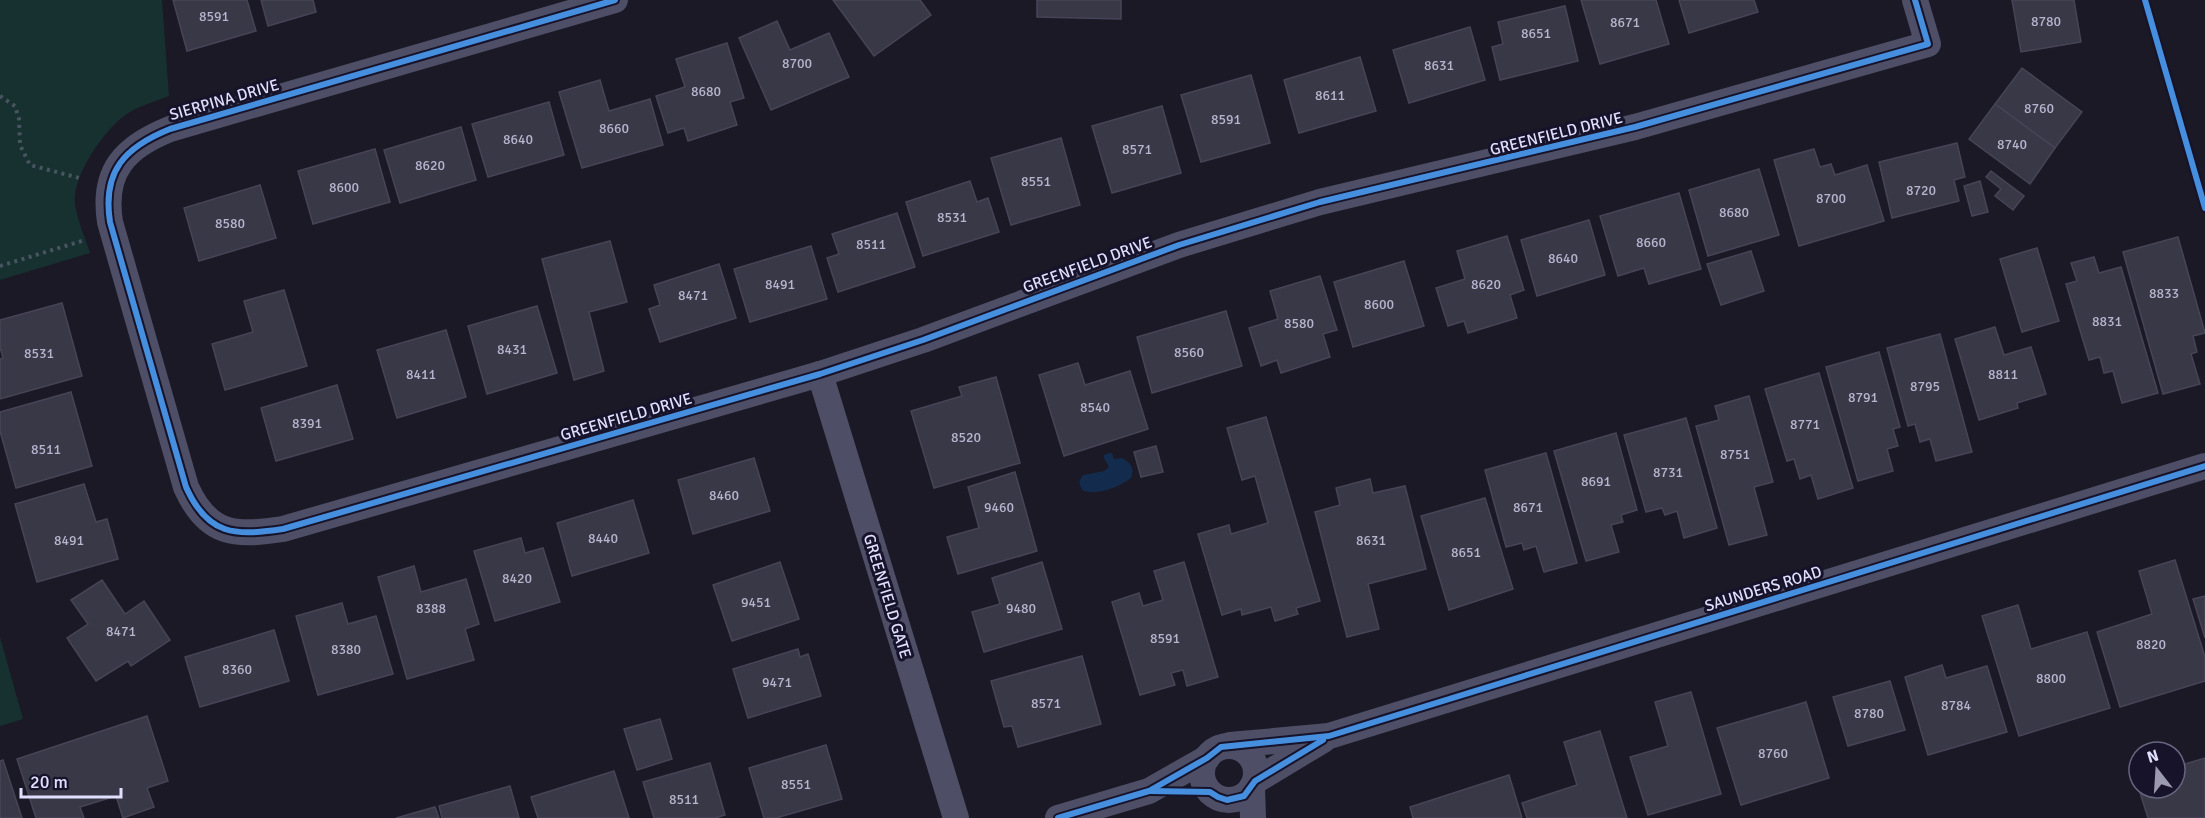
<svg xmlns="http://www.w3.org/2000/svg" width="2205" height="818" font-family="Signika,sans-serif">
	<rect width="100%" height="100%" fill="#1a1925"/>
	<!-- green -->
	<g fill="#173130">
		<path d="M0,0H162L169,96C156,101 142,105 130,112C107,125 71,176 75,204C77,220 85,237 90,253L0,280Z"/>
		<path d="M0,637L23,719L0,726Z"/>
	</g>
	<!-- water -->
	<path fill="#132b4c" d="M1109,453H1112L1114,459L1122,458C1131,463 1135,468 1131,478C1118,488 1099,495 1083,491C1079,485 1078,481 1083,475L1104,471L1109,467L1104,458V455Z"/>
	<!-- building -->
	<g fill="#393846" stroke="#474457" stroke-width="1.5">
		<path d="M173,0H247L256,31L187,51Z"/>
		<path d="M261,0H313L316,12L268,26Z"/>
		<path d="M833,0H920L931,15L874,56Z"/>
		<path d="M1037,0H1121V19L1037,17Z"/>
		<path d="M1581,0H1656L1669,44L1600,64Z"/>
		<path d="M1679,0H1754L1758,12L1689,33Z"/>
		<path d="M2012,0H2074L2081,42L2021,52Z"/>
		<path d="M1565,6L1578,61L1500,80L1492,47L1503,44L1498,22Z"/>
		<path d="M777,21L790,50L829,33L849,77L771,110L739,38Z"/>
		<path d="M1470,27L1485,80L1409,103L1393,50Z"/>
		<path d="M727,43L744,98L730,102L737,125L688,141L684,128L668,133L656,96L685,87L676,59Z"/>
		<path d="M1360,57L1376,111L1299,133L1284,80Z"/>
		<path d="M2022,68L2082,112L2055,148L1995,104Z"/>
		<path d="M1251,75L1270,143L1201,162L1181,95Z"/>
		<path d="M600,80L609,111L650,99L663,145L582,168L559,92Z"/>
		<path d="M549,102L564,155L488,177L472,124Z"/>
		<path d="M1995,104L2055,148L2030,184L1969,139Z"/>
		<path d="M1162,106L1181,173L1112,193L1092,126Z"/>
		<path d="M461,127L476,180L400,203L384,150Z"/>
		<path d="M1061,138L1080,205L1011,225L991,158Z"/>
		<path d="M1957,143L1965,177L1954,180L1959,201L1892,218L1879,162Z"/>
		<path d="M375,149L390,202L313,224L298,171Z"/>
		<path d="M1814,149L1820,167L1831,164L1835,175L1867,165L1884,221L1799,246L1774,160Z"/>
		<path d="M1759,169L1779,235L1708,256L1689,190Z"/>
		<path d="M1991,171L2024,196L2013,210L1995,196L2001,189L1986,177Z"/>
		<path d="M970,181L977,202L988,198L999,232L923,256L906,202Z"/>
		<path d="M1980,181L1988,212L1972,216L1964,186Z"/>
		<path d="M260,185L276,238L199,261L184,208Z"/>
		<path d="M1679,193L1701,269L1649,284L1644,268L1618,276L1600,216Z"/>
		<path d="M897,213L915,267L838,292L827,258L839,254L832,234Z"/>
		<path d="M1589,220L1605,275L1537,296L1521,240Z"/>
		<path d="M1507,236L1524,290L1510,295L1517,318L1468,333L1464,321L1448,326L1436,288L1465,279L1457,251Z"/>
		<path d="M2178,237L2205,333L2193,336L2197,352L2191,354L2200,384L2163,394L2123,252Z"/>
		<path d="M610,241L627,302L589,312L604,371L574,380L542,259Z"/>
		<path d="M811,246L827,299L750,322L734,269Z"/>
		<path d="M2037,248L2059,321L2022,332L2000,259Z"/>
		<path d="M1751,251L1764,291L1721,305L1707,264Z"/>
		<path d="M2094,257L2099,273L2121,267L2158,393L2122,403L2113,371L2104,373L2100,357L2089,360L2066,284L2077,281L2071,263Z"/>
		<path d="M1404,261L1424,326L1353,347L1334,282Z"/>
		<path d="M719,264L736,318L660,342L649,309L660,305L654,285Z"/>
		<path d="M1320,276L1337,330L1323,334L1330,357L1281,373L1277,360L1261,366L1249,328L1278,319L1270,291Z"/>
		<path d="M284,290L307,366L225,390L212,344L253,332L244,301Z"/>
		<path d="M62,303L82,376L0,399V359L3,358L0,347V320Z"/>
		<path d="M537,306L557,373L487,394L468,326Z"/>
		<path d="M1226,311L1242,366L1152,393L1137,337Z"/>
		<path d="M1995,327L2004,355L2031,347L2046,394L2017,403L2018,408L1979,420L1955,339Z"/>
		<path d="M446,330L466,397L397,418L377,350Z"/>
		<path d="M1940,334L1972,452L1936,461L1930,439L1920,442L1915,424L1908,426L1887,348Z"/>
		<path d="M1879,352L1900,427L1893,429L1898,446L1887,449L1893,471L1858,481L1826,367Z"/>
		<path d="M1078,363L1085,385L1130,371L1148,429L1064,456L1039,375Z"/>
		<path d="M1819,373L1853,488L1818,499L1811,475L1800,479L1794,459L1787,461L1765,389Z"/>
		<path d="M996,377L1020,463L934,488L911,411L962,396L959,387Z"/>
		<path d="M337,385L353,439L276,461L261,408Z"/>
		<path d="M71,392L92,466L16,488L0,431V412Z"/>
		<path d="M1749,396L1773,482L1754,487L1767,535L1729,545L1696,426L1719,420L1715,406Z"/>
		<path d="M1266,417L1320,601L1296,608L1298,614L1275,621L1271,607L1242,615L1241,609L1222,615L1198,534L1229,525L1231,534L1268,523L1255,476L1242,480L1227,428Z"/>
		<path d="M1686,418L1717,528L1684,538L1677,511L1665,515L1662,508L1646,512L1624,435Z"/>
		<path d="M1616,433L1637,510L1621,515L1623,522L1611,525L1619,552L1586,561L1554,451Z"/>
		<path d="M1156,446L1163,472L1141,477L1134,452Z"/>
		<path d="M1546,453L1577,563L1544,572L1536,546L1524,550L1522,543L1506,547L1485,470Z"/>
		<path d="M754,458L770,511L693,534L678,480Z"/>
		<path d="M1015,472L1037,551L958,574L947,537L979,528L968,487Z"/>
		<path d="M1370,479L1373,493L1405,486L1426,569L1368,584L1379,629L1347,637L1315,512L1340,505L1336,488Z"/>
		<path d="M84,484L96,522L107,519L118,559L37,582L15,504Z"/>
		<path d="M1485,498L1513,589L1449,610L1421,516Z"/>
		<path d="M633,500L649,553L572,576L557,523Z"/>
		<path d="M521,538L525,553L543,548L560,602L495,621L474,551Z"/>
		<path d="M2175,560L2205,657V681L2120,707L2097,632L2152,614L2139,571Z"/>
		<path d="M780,562L799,619L732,641L713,585Z"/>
		<path d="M1042,562L1062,629L984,652L972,612L1000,604L992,578Z"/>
		<path d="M1184,562L1218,677L1187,686L1183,670L1171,673L1175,685L1140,695L1112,602L1139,593L1143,606L1163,600L1154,571Z"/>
		<path d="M414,566L421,592L466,579L479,624L465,629L474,660L407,679L378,577Z"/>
		<path d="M102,580L125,614L144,601L170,640L131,666L128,661L96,681L67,638L88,624L71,600Z"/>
		<path d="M2205,596V638L2193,599Z"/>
		<path d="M342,603L348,624L376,616L393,674L318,695L296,616Z"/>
		<path d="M2018,605L2031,649L2087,632L2110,708L2019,736L1982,616Z"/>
		<path d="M274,630L289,681L200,707L185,657Z"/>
		<path d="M798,649L800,657L808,654L821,696L748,718L733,669Z"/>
		<path d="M1082,656L1101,724L1018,747L1012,726L1004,727L991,681Z"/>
		<path d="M1942,665L1946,678L1987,666L2007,732L1928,755L1905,677Z"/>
		<path d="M1890,681L1905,730L1848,746L1833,697Z"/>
		<path d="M1691,692L1721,794L1648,815L1630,757L1668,746L1655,702Z"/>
		<path d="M1806,702L1829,778L1741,805L1717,728Z"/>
		<path d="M147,716L168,781L147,788L154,807L123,818L116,796L80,807L84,818H36L17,759Z"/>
		<path d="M660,719L672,759L637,770L624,729Z"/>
		<path d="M1600,731L1627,818H1527L1522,803L1577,785L1564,742Z"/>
		<path d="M826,745L842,799L776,818H764L749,768Z"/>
		<path d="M2205,758V818H2148L2136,780L2139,779V788H2175V767Z"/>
		<path d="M3,760L22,818H0V761Z"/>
		<path d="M710,763L725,815L715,818H654L643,782Z"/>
		<path d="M614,771L629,818H538L531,797Z"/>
		<path d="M1509,775L1522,818H1413L1410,807Z"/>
		<path d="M510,786L519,818H442L439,806Z"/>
		<path d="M435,807L439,818H396Z"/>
	</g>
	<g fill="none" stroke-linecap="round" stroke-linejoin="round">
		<!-- path -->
		<g stroke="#485561" stroke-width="4" stroke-dasharray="3 4.5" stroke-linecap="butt">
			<path d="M0,96L15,106L19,119L20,145L30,165L83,179"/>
			<path d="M0,266L85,240"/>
		</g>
		<!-- minor -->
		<g stroke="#4e4f66" stroke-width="26">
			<path d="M615,0L170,129C125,147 102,171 110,222L186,487C208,536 235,536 283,529L820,374L923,340L1179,245L1320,202L1635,127L1928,44L1915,0"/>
			<path d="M820,374L956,818"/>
			<path d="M1230,745L1329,736L2205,466"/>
			<circle cx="1229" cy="773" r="27"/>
			<path d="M1255,781L1323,740"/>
			<path d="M1252,787L1253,818"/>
			<path d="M1058,818L1149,791L1207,758"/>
		</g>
		<!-- cycleway casing -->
		<g stroke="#16132b" stroke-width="10">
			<g id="cycleway">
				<path d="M615,0L170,129C125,147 102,171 110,222L186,487C208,536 235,536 283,529L820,374L923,340L1179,245L1320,202L1635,127L1928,44L1915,0"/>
				<path d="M2145,0L2205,208"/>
				<path d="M1151,791L1210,792L1218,797L1227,800L1244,796L1255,781L1323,740"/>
				<path d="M1058,818L1149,791L1207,758L1221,747L1329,736L2205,466"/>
			</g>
		</g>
		<!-- cycleway -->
		<use href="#cycleway" stroke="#468fdf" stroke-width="6"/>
	</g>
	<g text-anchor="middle" stroke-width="6" stroke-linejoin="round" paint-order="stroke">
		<!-- number labels -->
		<g font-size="14" fill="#b6b5cf">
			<text x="214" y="21">8591</text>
			<text x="2046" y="26">8780</text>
			<text x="1625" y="27">8671</text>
			<text x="1536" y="38">8651</text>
			<text x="797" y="68">8700</text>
			<text x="1439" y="70">8631</text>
			<text x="706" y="96">8680</text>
			<text x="1330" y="100">8611</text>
			<text x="2039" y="113">8760</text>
			<text x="1226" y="124">8591</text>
			<text x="614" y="133">8660</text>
			<text x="518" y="144">8640</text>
			<text x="2012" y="149">8740</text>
			<text x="1137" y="154">8571</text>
			<text x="430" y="170">8620</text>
			<text x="1036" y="186">8551</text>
			<text x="344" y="192">8600</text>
			<text x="1921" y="195">8720</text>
			<text x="1831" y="203">8700</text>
			<text x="1734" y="217">8680</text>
			<text x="952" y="222">8531</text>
			<text x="230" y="228">8580</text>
			<text x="1651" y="247">8660</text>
			<text x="871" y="249">8511</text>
			<text x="1563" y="263">8640</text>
			<text x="780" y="289">8491</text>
			<text x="1486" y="289">8620</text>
			<text x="2164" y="298">8833</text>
			<text x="693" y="300">8471</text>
			<text x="1379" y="309">8600</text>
			<text x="2107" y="326">8831</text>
			<text x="1299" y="328">8580</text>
			<text x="512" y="354">8431</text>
			<text x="1189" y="357">8560</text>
			<text x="39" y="358">8531</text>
			<text x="421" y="379">8411</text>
			<text x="2003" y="379">8811</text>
			<text x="1925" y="391">8795</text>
			<text x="1863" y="402">8791</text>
			<text x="1095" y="412">8540</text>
			<text x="307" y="428">8391</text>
			<text x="1805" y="429">8771</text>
			<text x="966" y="442">8520</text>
			<text x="46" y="454">8511</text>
			<text x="1735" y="459">8751</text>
			<text x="1668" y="477">8731</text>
			<text x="1596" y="486">8691</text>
			<text x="724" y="500">8460</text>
			<text x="999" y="512">9460</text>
			<text x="1528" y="512">8671</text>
			<text x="603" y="543">8440</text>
			<text x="69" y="545">8491</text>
			<text x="1371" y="545">8631</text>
			<text x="1466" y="557">8651</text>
			<text x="517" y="583">8420</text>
			<text x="756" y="607">9451</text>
			<text x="431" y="613">8388</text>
			<text x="1021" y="613">9480</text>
			<text x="121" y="636">8471</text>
			<text x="1165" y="643">8591</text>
			<text x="2151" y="649">8820</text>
			<text x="346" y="654">8380</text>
			<text x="237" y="674">8360</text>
			<text x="2051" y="683">8800</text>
			<text x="777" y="687">9471</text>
			<text x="1046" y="708">8571</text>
			<text x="1956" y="710">8784</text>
			<text x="1869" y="718">8780</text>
			<text x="1773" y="758">8760</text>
			<text x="796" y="789">8551</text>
			<text x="684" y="804">8511</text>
		</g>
		<!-- street labels -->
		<g font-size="16" fill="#e0dffd" stroke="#16132b">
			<text transform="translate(224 99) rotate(-16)" y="6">SIERPINA DRIVE</text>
			<text transform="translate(1556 133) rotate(-14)" y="6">GREENFIELD DRIVE</text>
			<text transform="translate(1087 264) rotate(-20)" y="6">GREENFIELD DRIVE</text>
			<text transform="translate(626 416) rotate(-16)" y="6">GREENFIELD DRIVE</text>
			<text transform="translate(1763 588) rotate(-17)" y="6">SAUNDERS ROAD</text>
			<text transform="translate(888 596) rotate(73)" y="6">GREENFIELD GATE</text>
		</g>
	</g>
	<!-- north arrow -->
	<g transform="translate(2157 770) rotate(343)"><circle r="28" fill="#16132b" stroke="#67657f" stroke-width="1.5"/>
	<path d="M0-4.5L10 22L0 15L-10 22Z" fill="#9b9ab1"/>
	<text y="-9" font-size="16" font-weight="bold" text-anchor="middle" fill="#e0dffd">N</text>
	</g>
	<!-- scale -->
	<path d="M21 788v9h100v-9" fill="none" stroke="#e0dffd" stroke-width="3"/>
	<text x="30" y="788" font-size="18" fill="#e0dffd" stroke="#16132b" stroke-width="4.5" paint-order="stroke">20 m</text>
</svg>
